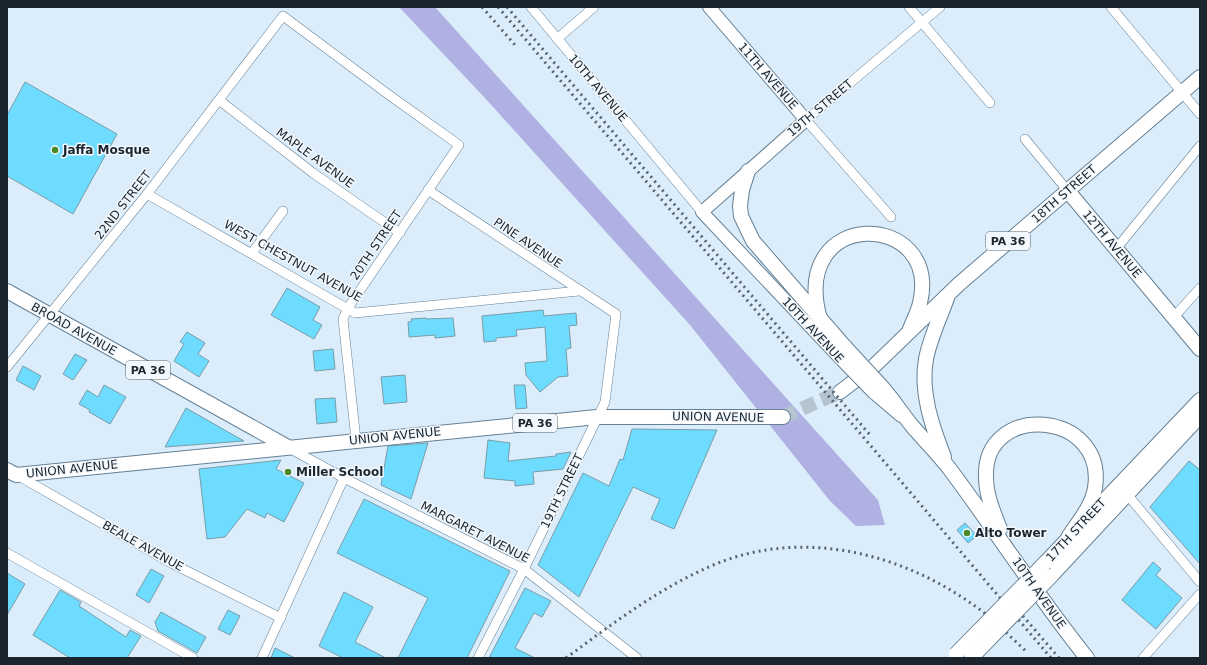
<svg xmlns="http://www.w3.org/2000/svg" width="1207" height="665" font-family="'DejaVu Sans',sans-serif">
	<rect width="100%" height="100%" fill="#dbecfa"/>
	<!-- green -->
	<path fill="#afb1e3" d="M399,7H435L878,500L885,525L856,526L830,501L690,325L485,98Z"/>
	<!-- building -->
	<g fill="#6edcfe" stroke="#789da9">
		<path d="M25,82L117,134L73,214L7,176V115Z"/>
		<path d="M287,288L320,307L313,320L322,325L314,339L271,315Z"/>
		<path d="M543,310L544,316L576,313L577,325L569,326L571,348L566,349L568,376L558,377L540,392L526,375L525,363L547,361L545,327L516,330L517,336L496,338V341L484,342L482,316Z"/>
		<path d="M426,318V319L453,318L455,336L435,338V335L409,337L408,322L412,321L411,319Z"/>
		<path d="M187,332L205,343L198,354L209,361L199,377L174,361L184,344L180,342Z"/>
		<path d="M333,349L335,369L315,371L313,351Z"/>
		<path d="M75,354L87,360L73,380L63,374Z"/>
		<path d="M23,366L41,376L34,390L16,380Z"/>
		<path d="M405,375L407,402L384,404L381,377Z"/>
		<path d="M104,385L126,397L110,424L89,412L90,410L79,404L87,390L98,397Z"/>
		<path d="M514,385H525L527,408L516,409Z"/>
		<path d="M335,398L337,422L317,424L315,399Z"/>
		<path d="M186,408L244,441L165,447Z"/>
		<path d="M632,429L717,430L674,529L651,519L660,499L633,487L579,597L538,565L583,473L609,486L620,459L623,460Z"/>
		<path d="M488,440L510,443L508,461L556,456V454L571,452L563,469L533,472L534,484L515,486V481L484,478Z"/>
		<path d="M428,443L411,499L381,485L388,446Z"/>
		<path d="M281,460L276,469L304,483L284,522L267,513L265,518L247,509L225,537L207,539L199,469Z"/>
		<path d="M1189,461L1200,470V564L1150,507Z"/>
		<path d="M364,499L510,571L467,658H398L428,598L337,553Z"/>
		<path d="M965,523L977,536L968,543L957,530Z"/>
		<path d="M1153,562L1161,569L1156,575L1182,598L1156,629L1122,600Z"/>
		<path d="M151,569L164,576L149,603L136,595Z"/>
		<path d="M7,573L25,584L7,615Z"/>
		<path d="M525,588L551,601L542,617L534,613L515,648L535,658H489Z"/>
		<path d="M60,590L81,602L79,606L126,637L130,630L141,636L127,658H70L33,635Z"/>
		<path d="M344,592L373,607L355,642L386,658H343L319,646Z"/>
		<path d="M228,610L240,616L230,635L218,629Z"/>
		<path d="M161,612L206,637L197,653L158,631L155,622Z"/>
		<path d="M275,648L295,658H271Z"/>
	</g>
	<g fill="none" stroke-linecap="round" stroke-linejoin="round">
		<!-- primary-tunnel -->
		<path stroke="#b4c4d1" stroke-width="14" stroke-dasharray="14 7" stroke-linecap="butt" d="M783,417L840,392"/>
		<!-- street casing -->
		<g stroke="#658095" stroke-width="10">
			<g id="street">
				<path d="M531,7L702,212"/>
				<path d="M909,7L990,103"/>
				<path d="M1111,7L1200,114"/>
				<path d="M557,39L594,7"/>
				<path d="M219,100L313,173L400,233"/>
				<path d="M1025,139L1067,190"/>
				<path d="M428,190L616,314L605,402L524,569L478,658"/>
				<path d="M147,194L355,313L579,291"/>
				<path d="M891,217L806,120L940,7"/>
				<path d="M1116,249L1200,146"/>
				<path d="M252,253L283,211"/>
				<path d="M1173,318L1200,288"/>
				<path d="M7,367L147,194L283,16L385,92L459,145L348,308L343,319L356,440"/>
				<path d="M289,448L344,478L524,569L637,658"/>
				<path d="M17,475L173,564L281,618"/>
				<path d="M1126,493L1200,582"/>
				<path d="M7,553L193,658"/>
				<path d="M262,658L344,478"/>
				<path d="M1143,658L1200,594"/>
			</g>
		</g>
		<!-- secondary casing -->
		<g stroke="#658095" stroke-width="14">
			<g id="secondary">
				<path d="M709,7L806,120L702,212L838,356"/>
				<path d="M874,393L901,416"/>
			</g>
		</g>
		<!-- primary casing -->
		<g stroke="#658095" stroke-width="16">
			<g id="primary">
				<path d="M748,171L742,190L740,206L741,216L753,241L845,347"/>
				<path d="M1067,190L1200,349"/>
				<path d="M7,291L288,447"/>
				<path d="M820,319C788,206 942,210 920,303C918,312 913,321 910,329"/>
				<path d="M881,386C893,399 902,414 913,427C925,441 938,454 949,468C996,531 1038,597 1087,658"/>
				<path d="M840,392L874,366L959,284L1200,77"/>
				<path d="M944,457C932,426 920,392 926,359C930,338 940,318 947,298"/>
				<path d="M7,470L16,475L597,417H783"/>
				<path d="M1000,529C994,513 986,496 986,477C983,401 1107,410 1095,488C1092,506 1079,521 1069,536"/>
				<path d="M1045,563L1200,400"/>
				<path d="M1051,576L1200,416"/>
			</g>
		</g>
		<!-- street -->
		<use href="#street" stroke="#fff" stroke-width="9"/>
		<!-- secondary -->
		<use href="#secondary" stroke="#fff" stroke-width="12"/>
		<!-- primary -->
		<use href="#primary" stroke="#fff" stroke-width="14"/>
		<!-- rail -->
		<g stroke="#58656f" stroke-width="3" stroke-dasharray="2 4" stroke-linecap="butt">
			<path d="M482,7L515,45"/>
			<path d="M498,7L1051,658"/>
			<path d="M507,7L870,435"/>
			<path d="M1011,602L1059,658"/>
			<path d="M566,658C612,624 658,589 711,566C798,528 897,551 972,604C992,617 1009,636 1027,652"/>
		</g>
		<!-- secondary-bridge casing -->
		<g stroke="#658095" stroke-width="14" stroke-linecap="butt">
			<path id="secondary-bridge" d="M838,356L874,393"/>
		</g>
		<!-- primary-bridge casing -->
		<g stroke="#658095" stroke-width="16" stroke-linecap="butt">
			<g id="primary-bridge">
				<path d="M845,347L881,386"/>
				<path d="M956,654L1045,563"/>
				<path d="M971,658L1051,576"/>
			</g>
		</g>
		<!-- secondary-bridge -->
		<use href="#secondary-bridge" stroke="#fff" stroke-width="12"/>
		<!-- primary-bridge -->
		<use href="#primary-bridge" stroke="#fff" stroke-width="14"/>
	</g>
	<!-- markers -->
	<g fill="#4b8828" stroke="#f2f8fd" stroke-width="1.5">
		<circle cx="55" cy="150" r="4"/>
		<circle cx="288" cy="472" r="4"/>
		<circle cx="967" cy="533" r="4"/>
	</g>
	<g text-anchor="middle" stroke-width="3" stroke-linejoin="round" paint-order="stroke">
		<!-- shield labels -->
		<g fill="#f2f8fd" stroke="#5b646b" stroke-width="1">
			<rect x="986" y="232" width="44" height="18" rx="3"/>
			<rect x="126" y="361" width="44" height="18" rx="3"/>
			<rect x="513" y="414" width="44" height="18" rx="3"/>
		</g>
		<g font-size="11" font-weight="bold" fill="#1a252d">
			<text x="1008" y="245">PA 36</text>
			<text x="148" y="374">PA 36</text>
			<text x="535" y="427">PA 36</text>
		</g>
		<!-- street labels -->
		<g font-size="12" fill="#1a252d" stroke="#f2f8fd">
			<text transform="translate(768 76) rotate(49)" y="4">11TH AVENUE</text>
			<text transform="translate(598 88) rotate(50)" y="4">10TH AVENUE</text>
			<text transform="translate(820 108) rotate(-40)" y="4">19TH STREET</text>
			<text transform="translate(315 158) rotate(36)" y="4">MAPLE AVENUE</text>
			<text transform="translate(1064 194) rotate(-41)" y="4">18TH STREET</text>
			<text transform="translate(123 205) rotate(-52)" y="4">22ND STREET</text>
			<text transform="translate(528 243) rotate(34)" y="4">PINE AVENUE</text>
			<text transform="translate(1112 244) rotate(50)" y="4">12TH AVENUE</text>
			<text transform="translate(376 245) rotate(-56)" y="4">20TH STREET</text>
			<text transform="translate(293 261) rotate(29)" y="4">WEST CHESTNUT AVENUE</text>
			<text transform="translate(74 329) rotate(29)" y="4">BROAD AVENUE</text>
			<text transform="translate(813 330) rotate(47)" y="4">10TH AVENUE</text>
			<text transform="translate(718 417) rotate(1)" y="4">UNION AVENUE</text>
			<text transform="translate(395 436) rotate(-6)" y="4">UNION AVENUE</text>
			<text transform="translate(72 469) rotate(-6)" y="4">UNION AVENUE</text>
			<text transform="translate(562 491) rotate(-64)" y="4">19TH STREET</text>
			<text transform="translate(1076 530) rotate(-47)" y="4">17TH STREET</text>
			<text transform="translate(475 532) rotate(27)" y="4">MARGARET AVENUE</text>
			<text transform="translate(143 546) rotate(29)" y="4">BEALE AVENUE</text>
			<text transform="translate(1039 593) rotate(55)" y="4">10TH AVENUE</text>
		</g>
		<!-- poi labels -->
		<g font-size="12" font-weight="bold" fill="#1a252d" stroke="#f2f8fd" text-anchor="start">
			<text x="63" y="154">Jaffa Mosque</text>
			<text x="296" y="476">Miller School</text>
			<text x="975" y="537">Alto Tower</text>
		</g>
	</g>
	<!-- border -->
	<rect width="1207" height="665" fill="none" stroke="#1a252d" stroke-width="16"/>
</svg>
